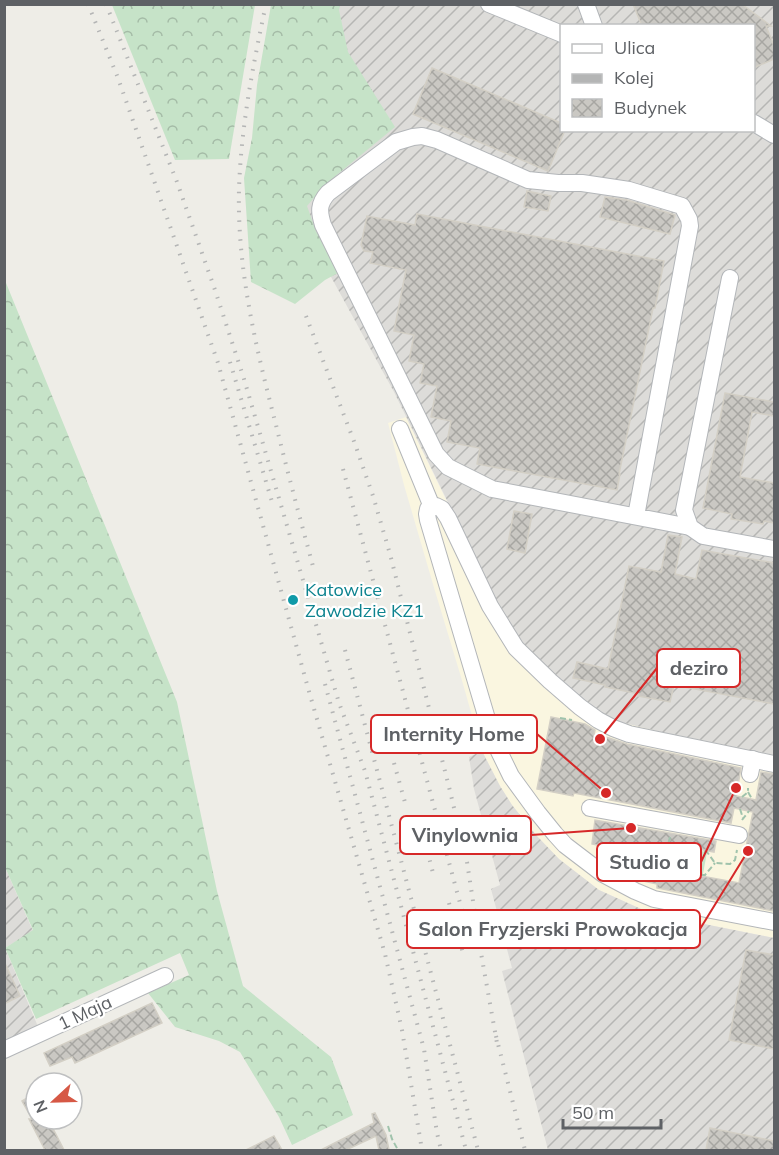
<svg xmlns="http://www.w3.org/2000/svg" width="779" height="1155" font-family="Mulish,sans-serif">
	<defs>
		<pattern id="industrial-furrows" width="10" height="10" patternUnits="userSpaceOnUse" patternTransform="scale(1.5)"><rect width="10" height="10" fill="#dddcd9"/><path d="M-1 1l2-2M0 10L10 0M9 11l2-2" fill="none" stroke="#b6b6b4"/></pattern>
		<pattern id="forest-crowns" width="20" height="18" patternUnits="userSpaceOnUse" patternTransform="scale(1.5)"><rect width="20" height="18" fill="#c6e3c8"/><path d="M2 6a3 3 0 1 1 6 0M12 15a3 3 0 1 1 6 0" fill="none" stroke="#a4bba6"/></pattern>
		<pattern id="building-cross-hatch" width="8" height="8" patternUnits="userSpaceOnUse" patternTransform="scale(1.5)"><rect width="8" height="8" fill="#cac8c3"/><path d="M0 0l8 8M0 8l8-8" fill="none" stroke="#a7a6a2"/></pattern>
	</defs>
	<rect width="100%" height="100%" fill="#eeede7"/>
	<!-- commercial -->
	<path fill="#faf6e0" d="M406,417L449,506L657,731L774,755V938L674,918L641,909L599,890L559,859L536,835L512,805L500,786L482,751L461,677L435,591L404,485L388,423Z"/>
	<!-- industrial -->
	<g fill="url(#industrial-furrows)" fill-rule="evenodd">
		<path d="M289,5H774V755L657,731L620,722L602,714L585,705L514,637L394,392L307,233ZM562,26H754V130H562Z"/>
		<path d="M482,751L500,786L512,805L536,835L559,859L599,890L641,909L674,918L774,938V1150H548L502,971L512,968L491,889L500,885L474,789L469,757Z"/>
		<path d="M4,865L33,931L5,948L39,1029L4,1045Z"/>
	</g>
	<!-- grass -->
	<path fill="#c6e3c8" d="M666,845L707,852L703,874L662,866Z"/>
	<!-- forest -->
	<g fill="url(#forest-crowns)">
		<path d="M112,5H255L229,159L175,160Z"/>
		<path d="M271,5H340L339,10L348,52L395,127L327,183L307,206L316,231L338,273L325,280L295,304L251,282L244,178L252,138L257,85Z"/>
		<path d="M4,278L177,702L217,891L243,986L331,1057L353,1115L292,1145L279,1117L240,1052L219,1041L175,1027L148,993L189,975L180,953L36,1019L5,948L33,930L4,865Z"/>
	</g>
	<!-- building -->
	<g fill="url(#building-cross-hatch)" stroke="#d3cfc5" stroke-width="1.5">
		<path d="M633,4L743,5L771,26H766L774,46V59L753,68V26H642Z"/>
		<path d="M432,68L561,123V130H565L548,171L413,114Z"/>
		<path d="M527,191L551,196L548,211L524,207Z"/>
		<path d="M605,197L627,200L675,215L670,234L600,217Z"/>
		<path d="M417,214L664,261L655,308H653L619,474H620L617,490L477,464L480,448L447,442L451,421L431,417L437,386L420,383L424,364L409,361L414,335L394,331L406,270L370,263L373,252L364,251L361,245L367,216L415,225Z"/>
		<path d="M725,393L774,402V416L752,412L740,477L774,483V523L764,521L763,524L731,519L732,514L703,508Z"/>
		<path d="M514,511L532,514L525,553L507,549Z"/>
		<path d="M668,535L682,537L675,574L696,579L702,550L774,563V704L674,685L670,702L638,696L639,694L605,687V685L573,678L577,662L608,669L629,566L661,572Z"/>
		<path d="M551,717L585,724L595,730L594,735L609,738L627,744L741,768L736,796L756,800L761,772L774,774V911L657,888V884L643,881L648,857L617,851V855L606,852L607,847L592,844L595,820L716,841L714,852L663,842L658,868L739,883L753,812L734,808L731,823L574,793L573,796L537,789Z"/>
		<path d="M746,950L774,955V1049L729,1040Z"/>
		<path d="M4,961L20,996L4,1004Z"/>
		<path d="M152,1003L162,1023L75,1063L72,1057L50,1066L44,1053Z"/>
		<path d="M32,1095L36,1101V1119H48L64,1150H45L29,1119H32L22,1101Z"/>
		<path d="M375,1113L386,1135L389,1150H379L376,1136L346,1150H321L374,1123L372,1114Z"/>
		<path d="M710,1128L774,1141V1150H706Z"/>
		<path d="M274,1136L282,1150H246Z"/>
	</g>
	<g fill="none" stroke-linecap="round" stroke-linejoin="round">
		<!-- minor casing -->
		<g stroke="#b3b6b9" stroke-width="18">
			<g id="minor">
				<path d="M489,4L562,34"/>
				<path d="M586,4L594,26"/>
				<path d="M754,123L774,135"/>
				<path d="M730,278L684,510L690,527L703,536L774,549"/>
				<path d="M400,429L432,507"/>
				<path d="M636,516L690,226L689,219L682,206L629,190L609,187L582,183H558L528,180L437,140L422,136L413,137L396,142L328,193C318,204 319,212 323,225L436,454L448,467L492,489L690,527"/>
				<path d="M774,764L629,734L613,728L598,720L580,707L550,681L516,648L490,606L448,518L442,509L436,506L428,509L427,514L428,520L493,739L511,776L538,813L555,834L565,845L603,874L635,891L654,899L774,922"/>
				<path d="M750,774L753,759"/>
				<path d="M590,808L739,835"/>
				<path d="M4,1050L165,976"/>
			</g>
		</g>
		<!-- path -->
		<g stroke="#a0c3ac" stroke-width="2" stroke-dasharray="6 3" stroke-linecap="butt">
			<path d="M560,718L572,720"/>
			<path d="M748,792L752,799"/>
			<path d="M742,797L748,792V788"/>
			<path d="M740,809L743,818"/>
			<path d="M742,820L749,811"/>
			<path d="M670,837L668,845L707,852L715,863L730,864L735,860L737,850"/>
			<path d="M661,867L665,844L668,845"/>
			<path d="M641,876L643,863L703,875H705L715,863"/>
			<path d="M388,1126L392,1139L398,1150"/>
		</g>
		<!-- minor -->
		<use href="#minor" stroke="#fff" stroke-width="16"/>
		<!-- rail -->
		<g stroke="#b4b5b5" stroke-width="4" stroke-dasharray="1.5 8" stroke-linecap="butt">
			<path d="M88,4L118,78L218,363L308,688L385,954L402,1030L422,1150"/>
			<path d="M106,4L177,182L215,290L244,379L339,703L365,771L466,1150"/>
			<path d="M266,4C253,65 241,127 239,189C237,269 256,348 276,425C288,474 301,522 314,570"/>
			<path d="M306,316L355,444L373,496L390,554L449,787L467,862L481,953L497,1043"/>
			<path d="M230,362L273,505"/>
			<path d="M343,469L474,955"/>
			<path d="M345,650L478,1150"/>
			<path d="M325,684L424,1049L437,1133L441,1150"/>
			<path d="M394,763L406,806"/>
			<path d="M425,842L434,877"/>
			<path d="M449,903L463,953"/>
			<path d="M496,1036L525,1150"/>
		</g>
	</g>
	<!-- markers -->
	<circle fill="#0f9aa8" stroke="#fff" stroke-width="2" cx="293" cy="600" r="6"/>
	<g text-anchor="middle" stroke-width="4.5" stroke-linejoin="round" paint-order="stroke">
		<!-- culture labels -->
		<g font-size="18" fill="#0d838f" stroke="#fff" text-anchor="start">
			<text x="305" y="596">Katowice<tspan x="305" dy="21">Zawodzie KZ1</tspan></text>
		</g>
		<!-- street labels -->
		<g font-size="18" fill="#5e6165" stroke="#fff">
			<text transform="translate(85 1013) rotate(-25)" y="6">1 Maja</text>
		</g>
	</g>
	<!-- callouts -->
	<path fill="none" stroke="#d62828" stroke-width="2" d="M600 739L657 668M606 793L537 734M631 828L531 835M736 788L701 862M748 851L700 929"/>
	<g fill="#d62828" stroke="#fff" stroke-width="2">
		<circle cx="600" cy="739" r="6"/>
		<circle cx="606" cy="793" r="6"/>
		<circle cx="631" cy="828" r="6"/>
		<circle cx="736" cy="788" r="6"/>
		<circle cx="748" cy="851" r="6"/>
	</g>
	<g fill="#fff" stroke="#d62828" stroke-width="2">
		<rect x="657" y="649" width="83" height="38" rx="6"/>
		<rect x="371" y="715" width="166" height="38" rx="6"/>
		<rect x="400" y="816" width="131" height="38" rx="6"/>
		<rect x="597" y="843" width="104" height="38" rx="6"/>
		<rect x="407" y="910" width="293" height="38" rx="6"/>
	</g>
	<g font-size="20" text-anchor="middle" font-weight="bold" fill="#5e6165">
		<text x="699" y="675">deziro</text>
		<text x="454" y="741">Internity Home</text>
		<text x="465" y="842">Vinylownia</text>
		<text x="649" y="869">Studio a</text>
		<text x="553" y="936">Salon Fryzjerski Prowokacja</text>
	</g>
	<!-- border -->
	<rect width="779" height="1155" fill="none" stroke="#5e6165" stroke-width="12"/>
	<!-- legend -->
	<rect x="560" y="24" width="195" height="108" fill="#ffffff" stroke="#bfc0c1" stroke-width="1.5"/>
	<rect x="572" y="44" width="30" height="9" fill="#ffffff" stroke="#bfc0c1" stroke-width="1.5"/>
	<text x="614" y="54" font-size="18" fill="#5e6165">Ulica</text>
	<rect x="572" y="74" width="30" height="9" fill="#b4b5b5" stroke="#bfc0c1" stroke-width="1.5"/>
	<text x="614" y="84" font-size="18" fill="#5e6165">Kolej</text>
	<rect x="572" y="99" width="30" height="18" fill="url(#building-cross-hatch)" stroke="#bfc0c1" stroke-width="1.5"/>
	<text x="614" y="114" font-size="18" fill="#5e6165">Budynek</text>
	<!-- north arrow -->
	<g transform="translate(54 1101) rotate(248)"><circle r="28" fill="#ffffff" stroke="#bfc0c1" stroke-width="1.5"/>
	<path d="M0-4.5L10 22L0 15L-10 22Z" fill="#d65845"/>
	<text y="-9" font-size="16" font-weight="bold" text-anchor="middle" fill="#5e6165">N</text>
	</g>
	<!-- scale -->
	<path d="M563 1119v9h98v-9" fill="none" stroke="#5e6165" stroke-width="3"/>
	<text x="572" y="1119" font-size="18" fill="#5e6165" stroke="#ffffff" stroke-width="4.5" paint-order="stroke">50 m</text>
</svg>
